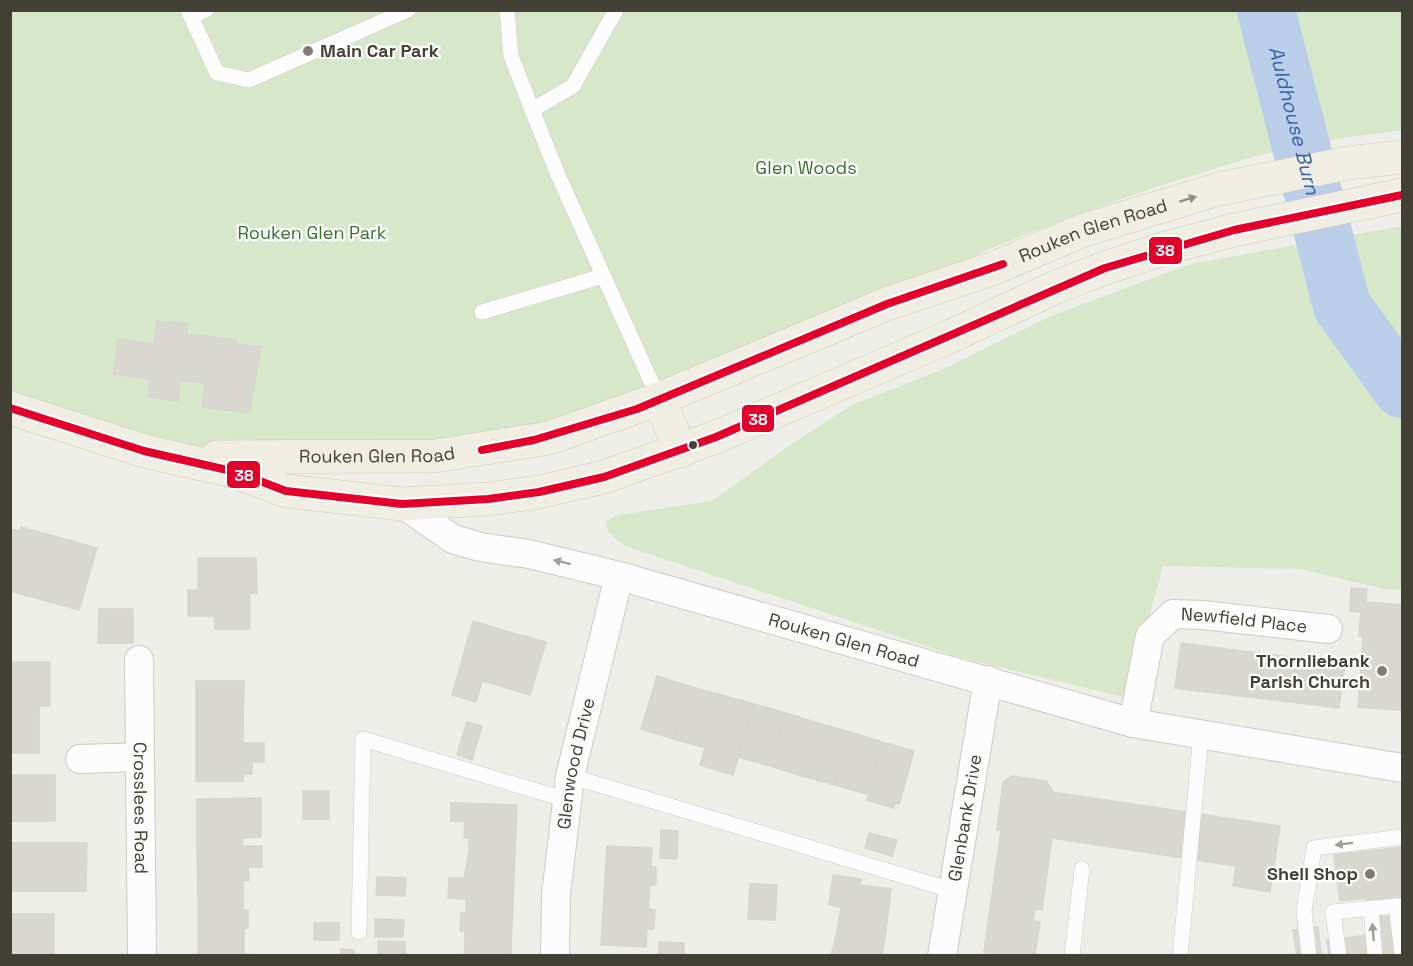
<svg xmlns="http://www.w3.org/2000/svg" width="1413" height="966" font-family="'Space Grotesk',sans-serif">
	<rect width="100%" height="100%" fill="#eeeee8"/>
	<!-- green -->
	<g fill="#d6e8c9">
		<path d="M11,11H1402V130L1336,139L1256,156L1162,185L1071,217L987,250L889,303L549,438L144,451L11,408Z"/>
		<path d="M1402,226V590L1384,589L1300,569L1163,566L1127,698L962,658L625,546L609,533L605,522L618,515L712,501L793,443L852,405L948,367L1051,316L1166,273L1191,264Z"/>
	</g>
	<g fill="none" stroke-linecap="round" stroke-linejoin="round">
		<!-- river -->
		<path stroke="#bacee9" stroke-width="58" id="s1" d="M1266,10L1342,306L1402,389"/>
	</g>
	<!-- building -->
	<g fill="#d8d7d0" stroke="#d6d5ce" stroke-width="1.5">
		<path d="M157,321L188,324L187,334L236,340V344L261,347L249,413L202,407L205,383L180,380L178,401L148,397L150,379L114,374L118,339L154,344Z"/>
		<path d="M21,527L97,548L79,610L10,591V529L20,531Z"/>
		<path d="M198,558H256L257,594L250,593V629H215V616H188V590H198Z"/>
		<path d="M1351,588L1367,589L1366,602L1402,605V710L1358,707L1363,636H1359L1361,612L1350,611Z"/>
		<path d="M99,609H133V643H98Z"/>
		<path d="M473,621L509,632L494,684L482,681L476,702L452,695Z"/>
		<path d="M509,632L546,642L530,695L494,684Z"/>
		<path d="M1181,643L1345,664L1339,708L1175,688Z"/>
		<path d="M10,662H50V706H39V753H10Z"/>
		<path d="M657,676L689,686L674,739L641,729Z"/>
		<path d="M196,681H244L243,731H196Z"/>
		<path d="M689,686L721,695L706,748L674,739Z"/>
		<path d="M721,695L754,704L733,775L700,765Z"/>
		<path d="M754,704L786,713L770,766L738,757Z"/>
		<path d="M786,713L818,723L802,776L770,766Z"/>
		<path d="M467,722L482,726L472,760L457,755Z"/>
		<path d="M818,723L850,732L835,785L802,776Z"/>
		<path d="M196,731H243V743H264V762H252V774H243V781H196Z"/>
		<path d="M850,732L882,742L867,794L835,785Z"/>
		<path d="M882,742L914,751L899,804L895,803L894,808L867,800L869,795L867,794Z"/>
		<rect x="10" y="775" width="45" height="46"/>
		<path d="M1012,776L1046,781L1053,792L1058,793L1280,826L1270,892L1233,886L1236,866L1052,838L1042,910L1035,909L1033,921L1040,922L1035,956L984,952L1001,830H997L1003,782Z"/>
		<rect x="303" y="791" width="26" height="28"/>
		<path d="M261,798V837L243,838L242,847H197V799Z"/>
		<path d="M451,803L517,805L515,853L469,851V838H464L465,821H451Z"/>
		<path d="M661,830L678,831L677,859L660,858Z"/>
		<path d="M869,833L897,840L892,856L865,848Z"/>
		<path d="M10,843H87L86,891H10Z"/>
		<path d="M262,846V867H248L249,880L243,881V894L198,895L197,847Z"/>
		<path d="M607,846L652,848L651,867H656V885H650L649,897L604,896Z"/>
		<path d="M1402,847V894L1340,901L1334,855Z"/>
		<path d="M469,851L515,853L513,901L448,898L449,878H464Z"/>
		<path d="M833,875L861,879L860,885L891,889L885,938L837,932L841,907L829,905Z"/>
		<path d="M377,877L406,878L405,896L376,895Z"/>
		<path d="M1402,882V956H1329L1327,940L1370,935L1364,886Z"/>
		<path d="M750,884L777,885L775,920L748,919Z"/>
		<path d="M243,894V910H248V928H244V943H198V895Z"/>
		<path d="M604,896L649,897L648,909L655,910L654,929H647L646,947L601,945Z"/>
		<path d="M466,899L513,901L511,948L465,947V931H460L461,913H466Z"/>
		<rect x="10" y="914" width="44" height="42"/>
		<path d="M375,919L404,920L403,937H375Z"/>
		<rect x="314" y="923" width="25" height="17"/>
		<path d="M1318,927L1321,956H1297L1293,930Z"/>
		<path d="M837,932L885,938L882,956H831Z"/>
		<path d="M378,941L405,942V956H378Z"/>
		<path d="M659,942L684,943V956H659Z"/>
		<path d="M198,943H244V954L268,956H198Z"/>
		<path d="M465,947L511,948V956H464Z"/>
		<path d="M341,949L354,950V956H341Z"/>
	</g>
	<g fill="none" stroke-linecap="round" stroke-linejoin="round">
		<!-- service casing -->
		<g stroke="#cccbc5" stroke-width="16">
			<g id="service">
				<path d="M188,10L217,73L249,80L408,10"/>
				<path d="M507,10L511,56L532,110L558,175L659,399"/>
				<path d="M191,17L206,10"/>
				<path d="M532,110L573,86L616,10"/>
				<path d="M482,312L603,276"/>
				<path d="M570,776L951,890"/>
				<path d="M1402,906H1396L1402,953"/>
				<path d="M1371,909L1375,956"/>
				<path d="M359,932L363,739L567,800"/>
				<path d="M1072,956L1082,869"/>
				<path d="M1180,956L1201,735"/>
				<path d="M1309,956L1304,911L1314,848L1402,837"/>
				<path d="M1339,956L1333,912L1396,906"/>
			</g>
		</g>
		<!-- minor casing -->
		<g stroke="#cccbc5" stroke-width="30">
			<g id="minor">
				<path id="s2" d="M402,504L453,539L480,547L529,554L619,576L1133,723L1402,768"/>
				<path id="s3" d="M139,660L142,956"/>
				<path id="s4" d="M1133,723L1150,636L1173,614L1203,615L1328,629"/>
				<path d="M80,759L140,757"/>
				<path id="s5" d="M555,956L556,895L570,776L619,576"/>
				<path id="s6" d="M942,956L988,680"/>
			</g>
		</g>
		<!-- primary casing -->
		<g stroke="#cfccb6" stroke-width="34">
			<g id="primary">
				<path d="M659,399L681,451"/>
				<path d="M10,408L144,451L236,472L286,491L402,504L488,499L539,492L604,477L716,437L951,336L1056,287L1105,268L1166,248L1234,230L1402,195"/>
				<path id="s7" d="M217,457L435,456L549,438L659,399L889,303L994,268L1084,230L1219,189L1348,163L1402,157"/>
			</g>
		</g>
		<!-- service -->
		<use href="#service" stroke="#fcfcfc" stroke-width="15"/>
		<!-- minor -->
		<use href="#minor" stroke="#fcfcfc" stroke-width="28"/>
		<!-- primary -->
		<use href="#primary" stroke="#f0eee3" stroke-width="33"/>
		<!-- bus-1 casing -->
		<g stroke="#fff" stroke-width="12">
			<g id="bus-1">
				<path d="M10,408L144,451L236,472L286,491L402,504L488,499L539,492L604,477L716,437L1105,268L1234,230L1402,195"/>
				<path d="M482,450L534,440L637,409L887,304L1003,264"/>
			</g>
		</g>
		<!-- bus-1 -->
		<use href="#bus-1" stroke="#e4002b" stroke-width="8"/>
	</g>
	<!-- one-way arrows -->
	<defs><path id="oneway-solid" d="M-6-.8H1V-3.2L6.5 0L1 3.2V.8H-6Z" transform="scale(1.5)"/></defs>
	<use fill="#918e83" href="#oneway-solid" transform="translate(1188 199) rotate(-17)"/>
	<g fill="#a09e98">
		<use href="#oneway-solid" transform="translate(562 562) rotate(-166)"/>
		<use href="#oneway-solid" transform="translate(1344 844) rotate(173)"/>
		<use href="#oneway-solid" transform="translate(1373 932) rotate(-95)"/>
	</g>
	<!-- markers -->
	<g fill="#7f7d74" stroke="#fff" stroke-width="2">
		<circle cx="308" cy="51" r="6"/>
		<circle cx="1382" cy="671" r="6"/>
		<circle cx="1370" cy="874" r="6"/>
	</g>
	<circle fill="#434035" stroke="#fff" stroke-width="2" cx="693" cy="445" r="5"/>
	<g text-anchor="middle" stroke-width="4.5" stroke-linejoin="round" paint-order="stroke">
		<!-- poi labels -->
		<g font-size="18" font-weight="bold" fill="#434035" stroke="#fff" text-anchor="end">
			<text x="320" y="57" text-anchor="start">Main Car Park</text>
			<text x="1370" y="667">Thornliebank<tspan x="1370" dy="21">Parish Church</tspan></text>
			<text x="1358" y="880">Shell Shop</text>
		</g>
		<!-- park labels -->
		<g font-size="18" fill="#3a702d" stroke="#fff">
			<text x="806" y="174">Glen Woods</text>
			<text x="312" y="239">Rouken Glen Park</text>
		</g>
		<!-- street labels -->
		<g font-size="18" fill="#434035" stroke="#fff">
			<text dy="6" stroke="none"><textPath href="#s7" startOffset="916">Rouken Glen Road</textPath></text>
			<text dy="6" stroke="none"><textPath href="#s7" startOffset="160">Rouken Glen Road</textPath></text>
			<text dy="6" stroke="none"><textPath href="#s4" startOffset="192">Newfield Place</textPath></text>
			<text dy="6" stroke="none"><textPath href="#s2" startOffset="466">Rouken Glen Road</textPath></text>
			<text dy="6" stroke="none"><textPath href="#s5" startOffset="194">Glenwood Drive</textPath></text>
			<text dy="6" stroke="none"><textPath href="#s3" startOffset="148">Crosslees Road</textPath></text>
			<text dy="6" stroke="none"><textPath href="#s6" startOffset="140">Glenbank Drive</textPath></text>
		</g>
		<!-- water labels -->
		<g font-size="20" font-style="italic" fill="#3663a6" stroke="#fff">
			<text dy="7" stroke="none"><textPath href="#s1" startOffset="114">Auldhouse Burn</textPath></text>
		</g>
	</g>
	<g stroke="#fff" stroke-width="2">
		<rect x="1148" y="236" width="35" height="29" rx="6" fill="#e4002b"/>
		<rect x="741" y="404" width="34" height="29" rx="6" fill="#e4002b"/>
		<rect x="226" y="460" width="35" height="29" rx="6" fill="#e4002b"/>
	</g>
	<g font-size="16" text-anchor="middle" font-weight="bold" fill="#fff">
		<text x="1165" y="256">38</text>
		<text x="758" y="425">38</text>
		<text x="244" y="481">38</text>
	</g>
	<!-- border -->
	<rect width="1413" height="966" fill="none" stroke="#434035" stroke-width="24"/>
</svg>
